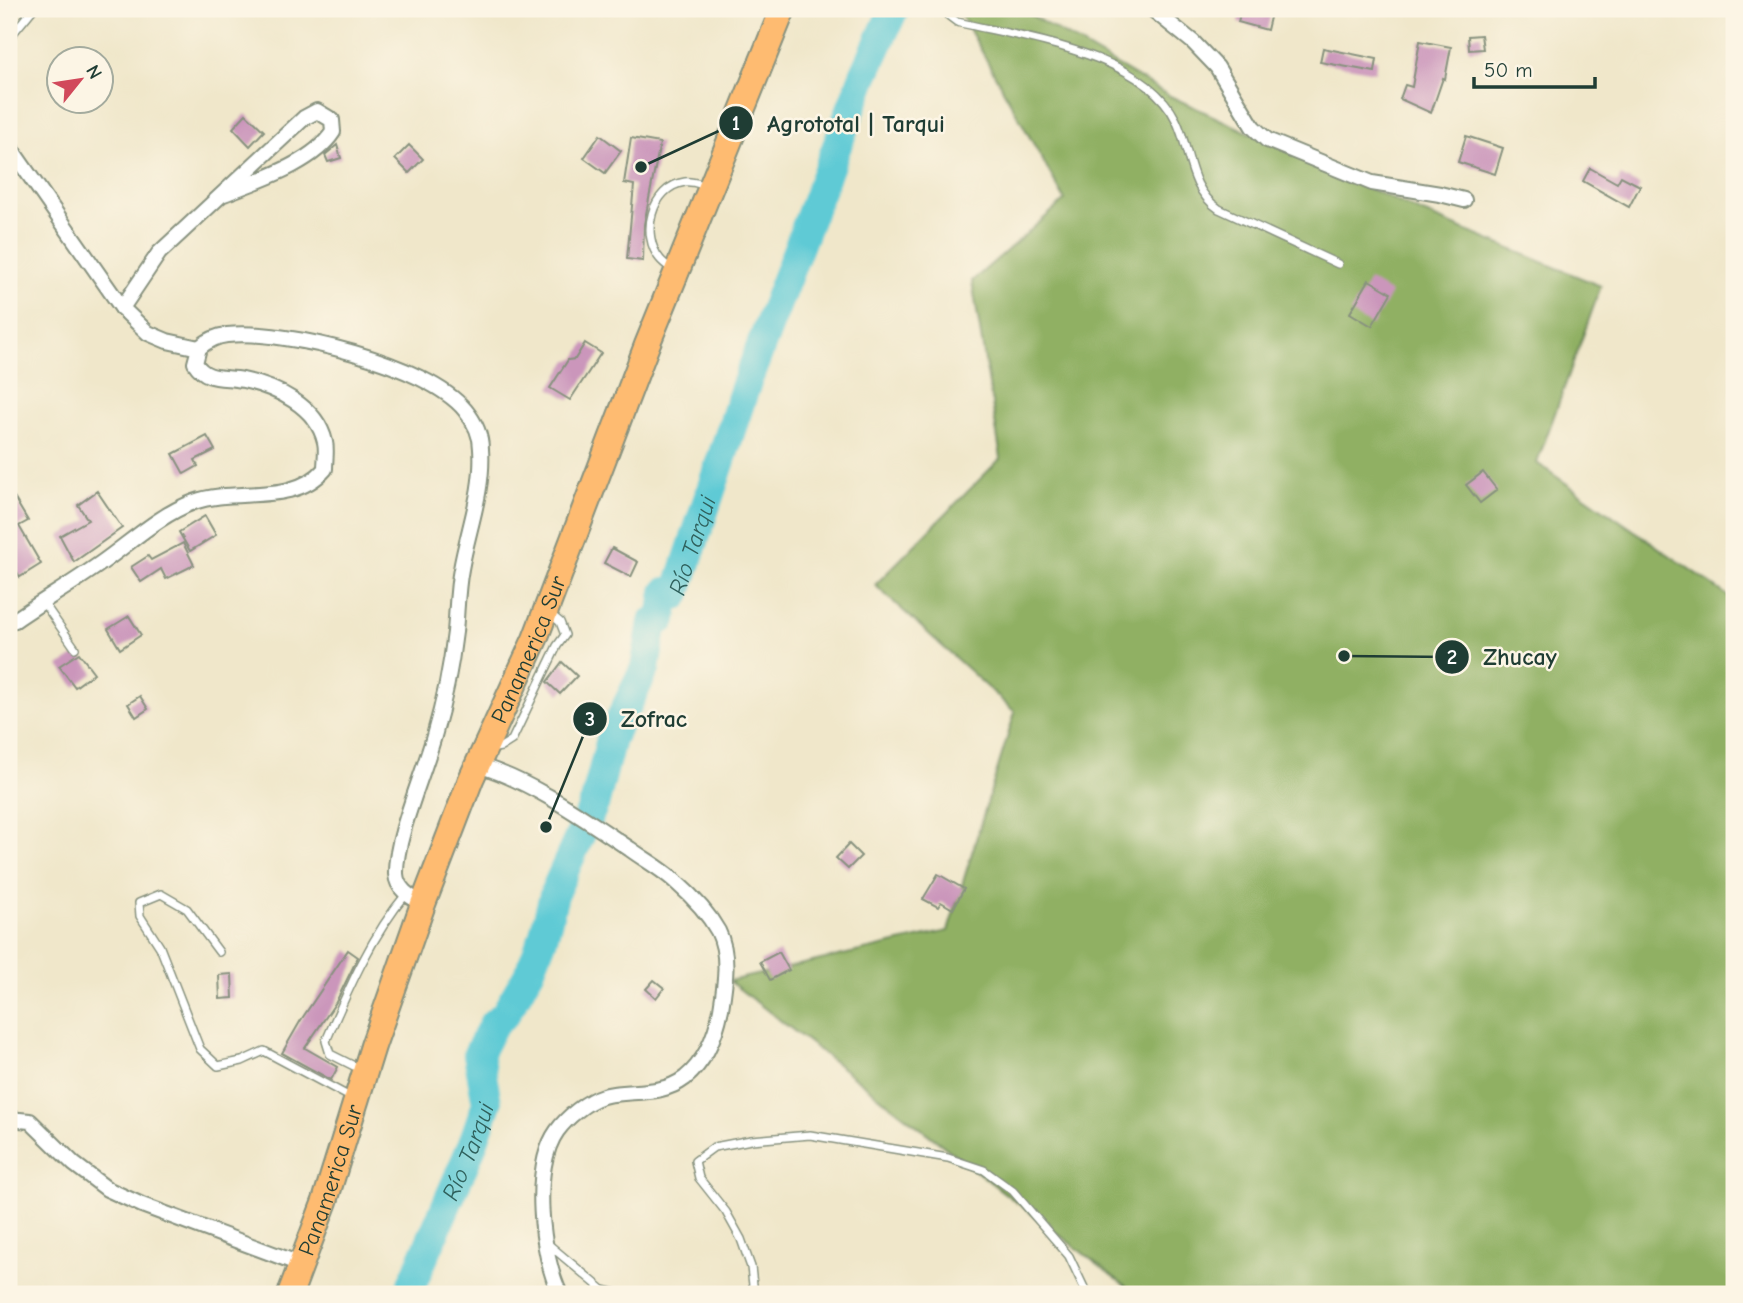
<svg xmlns="http://www.w3.org/2000/svg" width="1743" height="1303" font-family="'Comic Neue',sans-serif">
	<rect width="100%" height="100%" fill="#fcf5e5"/>
	<filter id="ink" filterUnits="userSpaceOnUse"><feTurbulence type="fractalNoise" baseFrequency=".0143" numOctaves="2"/><feDisplacementMap in="SourceGraphic" scale="14" xChannelSelector="R" yChannelSelector="G"/><feConvolveMatrix kernelMatrix="1 2 1 2 8 2 1 2 1" color-interpolation-filters="sRGB"/></filter>
	<filter id="wash" filterUnits="userSpaceOnUse"><feTurbulence type="fractalNoise" baseFrequency=".00686" numOctaves="4" result="noise"/><feDisplacementMap in="SourceGraphic" scale="28" xChannelSelector="R" yChannelSelector="G"/><feGaussianBlur stdDeviation="1.57" result="paint"/><feColorMatrix in="noise" values="0 0 0 0 0 0 0 0 0 0 0 0 0 0 0 0 0 1.4 0 .05"/><feComposite in="paint" operator="in"/></filter>
	<g filter="url(#wash)">
		<rect width="100%" height="100%" fill="#f0e7ca"/>
		<!-- forest -->
		<path fill="#90b063" stroke="#58764c" stroke-width="2" d="M958,9H1020L1170,96L1418,211L1601,286L1537,463L1734,600V1294H1136L729,981L948,931L1015,712L875,585L1001,458L972,281L1065,200Z"/>
		<g fill="none" stroke-linecap="round" stroke-linejoin="round">
			<!-- river -->
			<path stroke="#5ecad5" stroke-width="30" id="s1" d="M412,1294V1284L472,1146L487,1103L478,1054L494,1023L505,1014L530,971L543,938L555,891L595,802L611,739L645,668L653,622L662,619L666,592L676,595L746,385L864,75L894,9"/>
		</g>
		<g id="blocks">
			<!-- building -->
			<g fill="#cb96bb">
				<path d="M1241,9H1272L1267,30L1238,22Z"/>
				<path d="M1481,35L1483,49L1469,50L1468,36Z"/>
				<path d="M1420,41L1451,47L1445,79L1443,78L1431,113L1400,99L1405,85L1412,87Z"/>
				<path d="M1323,48L1377,59L1375,72L1320,62Z"/>
				<path d="M246,114L264,131L250,146L233,128Z"/>
				<path d="M600,135L621,151L605,173L584,158Z"/>
				<path d="M1466,136L1503,148L1495,174L1458,162Z"/>
				<path d="M631,138L660,143L644,224L643,261L627,259L634,185L624,183Z"/>
				<path d="M337,145L341,158L328,162L325,155Z"/>
				<path d="M409,145L423,159L409,173L395,159Z"/>
				<path d="M1590,168L1617,183L1621,176L1640,186L1629,207L1583,181Z"/>
				<path d="M1369,280L1391,293L1372,326L1350,313Z"/>
				<path d="M585,343L601,353L570,400L550,388L568,360L575,359Z"/>
				<path d="M207,436L215,450L195,460L198,466L184,474L173,454Z"/>
				<path d="M1483,472L1497,490L1480,503L1466,485Z"/>
				<path d="M9,489L28,521L19,526L41,564L20,577L9,559Z"/>
				<path d="M97,491L122,528L74,562L60,536L88,520L78,505Z"/>
				<path d="M205,516L216,535L190,551L179,532Z"/>
				<path d="M183,543L194,565L166,579L161,569L141,582L131,567L148,556L151,560Z"/>
				<path d="M612,548L638,562L631,577L604,563Z"/>
				<path d="M129,616L141,635L120,649L108,629Z"/>
				<path d="M79,653L94,673L75,687L59,666Z"/>
				<path d="M562,662L577,676L560,694L547,682Z"/>
				<path d="M140,696L148,709L136,717L128,704Z"/>
				<path d="M849,844L861,856L848,869L836,858Z"/>
				<path d="M938,874L964,889L953,909L941,902L938,907L923,899Z"/>
				<path d="M348,950L358,957L336,1002L305,1048L338,1067L331,1080L282,1053L301,1020Z"/>
				<path d="M779,952L789,970L770,980L760,962Z"/>
				<path d="M232,974L233,998L220,999L219,975Z"/>
				<path d="M654,980L664,988L656,998L646,989Z"/>
			</g>
		</g>
	</g>
	<g filter="url(#ink)">
		<use href="#blocks" fill-opacity="0" stroke="#88927f" stroke-width="2"/>
		<g fill="none" stroke-linecap="round" stroke-linejoin="round">
			<!-- lane casing -->
			<g stroke="#88927f" stroke-width="10">
				<g id="lane">
					<path d="M946,9L949,16L957,22C1023,38 1144,53 1176,120C1191,151 1188,188 1219,209L1338,264"/>
					<path d="M9,38L33,9"/>
					<path d="M673,270C669,267 663,263 660,259C640,235 651,187 685,182C692,181 699,184 707,186"/>
					<path d="M43,602L75,648"/>
					<path d="M490,749L501,747L512,740L557,646L565,635L560,622L549,613"/>
					<path d="M219,952L187,909L161,894L139,903L140,916L160,947L200,1049L218,1066L242,1061L264,1051L352,1098"/>
					<path d="M362,1070L330,1054L326,1041C348,990 371,936 407,893"/>
					<path d="M548,1244L603,1290L621,1294"/>
					<path d="M754,1294L751,1267L741,1239L726,1212L699,1178L695,1161L714,1147L751,1140L810,1135L948,1158L984,1170L1013,1191L1069,1256L1087,1294"/>
				</g>
			</g>
			<!-- street casing -->
			<g stroke="#88927f" stroke-width="18">
				<g id="street">
					<path d="M1152,9L1193,42L1217,67L1253,127L1267,140L1372,183L1440,194L1464,200"/>
					<path d="M9,146L122,308L148,333L167,341L199,348"/>
					<path d="M122,308L159,253L304,118L317,111L332,120L333,132C312,164 259,180 224,194"/>
					<path d="M9,621L15,620C44,600 75,582 104,561C132,541 161,514 194,502C236,487 293,506 325,469C325,460 327,450 325,442C317,406 276,387 243,380C224,376 207,382 195,363L199,348C207,341 216,336 227,335C286,329 427,364 465,410C474,421 481,435 481,449C484,490 468,529 461,569C457,589 457,611 455,632C451,667 444,702 434,736C424,773 395,838 396,874C397,890 411,897 423,904"/>
					<path d="M478,765C533,782 582,817 630,849C645,860 664,870 677,883C693,897 708,913 718,931C730,955 725,984 721,1009C716,1034 706,1061 685,1078C660,1097 630,1089 603,1096C587,1101 567,1117 557,1131C531,1167 541,1255 560,1294"/>
					<path d="M9,1119L30,1121L74,1164L107,1189L142,1205L300,1264"/>
				</g>
			</g>
			<!-- highway casing -->
			<g stroke="#88927f" stroke-width="28">
				<g id="highway">
					<path id="s2" d="M290,1294L325,1201L373,1046L423,904L471,779L535,639L647,345L783,9"/>
				</g>
			</g>
			<!-- lane -->
			<use href="#lane" stroke="#fff" stroke-width="7"/>
			<!-- street -->
			<use href="#street" stroke="#fff" stroke-width="14"/>
			<!-- highway -->
			<use href="#highway" stroke="#febb71" stroke-width="24"/>
		</g>
	</g>
	<g text-anchor="middle" stroke-width="5" stroke-linejoin="round" paint-order="stroke">
		<!-- street labels -->
		<g font-size="23" fill="#1f3d34" stroke="#fcf5e5">
			<text dy="8" stroke="none"><textPath href="#s2" startOffset="688">Panamerica Sur</textPath></text>
			<text dy="8" stroke="none"><textPath href="#s2" startOffset="121">Panamerica Sur</textPath></text>
		</g>
		<!-- water labels -->
		<g font-size="24" font-style="italic" fill="#2f605c" stroke="#fcf5e5">
			<text dy="8" stroke="none"><textPath href="#s1" startOffset="826">Río Tarqui</textPath></text>
			<text dy="8" stroke="none"><textPath href="#s1" startOffset="154">Río Tarqui</textPath></text>
		</g>
	</g>
	<!-- callouts -->
	<path fill="none" stroke="#1f3d34" stroke-width="2.5" d="M641 167L736 123M1344 656L1452 657M546 827L590 719"/>
	<g fill="#1f3d34" stroke="#fcf5e5" stroke-width="2.5">
		<circle cx="641" cy="167" r="7"/>
		<circle cx="1344" cy="656" r="7"/>
		<circle cx="546" cy="827" r="7"/>
		<circle cx="736" cy="123" r="18"/>
		<circle cx="1452" cy="657" r="18"/>
		<circle cx="590" cy="719" r="18"/>
	</g>
	<g font-size="21" text-anchor="middle" font-weight="bold" fill="#fff">
		<text x="736" y="130">1</text>
		<text x="1452" y="664">2</text>
		<text x="590" y="726">3</text>
	</g>
	<g font-size="24" text-anchor="middle" font-weight="bold" fill="#1f3d34" stroke="#fcf5e5" stroke-width="5" stroke-linejoin="round" paint-order="stroke">
		<text x="856" y="132">Agrototal | Tarqui</text>
		<text x="1520" y="665">Zhucay</text>
		<text x="654" y="727">Zofrac</text>
	</g>
	<!-- margin -->
	<rect width="1743" height="1303" fill="none" stroke="#fcf5e5" stroke-width="35"/>
	<!-- north arrow -->
	<g transform="translate(80 80) rotate(60)"><circle r="33" fill="#fcf5e5" stroke="#a4ab9e" stroke-width="2"/>
	<path d="M0-5L12 26L0 18L-12 26Z" fill="#d1495b"/>
	<text y="-10" font-size="19" font-weight="bold" text-anchor="middle" fill="#1f3d34">N</text>
	</g>
	<!-- scale -->
	<path d="M1474 77v10h121v-10" fill="none" stroke="#1f3d34" stroke-width="3.5"/>
	<text x="1484" y="77" font-size="21" fill="#1f3d34" stroke="#fcf5e5" stroke-width="5" paint-order="stroke">50 m</text>
</svg>
